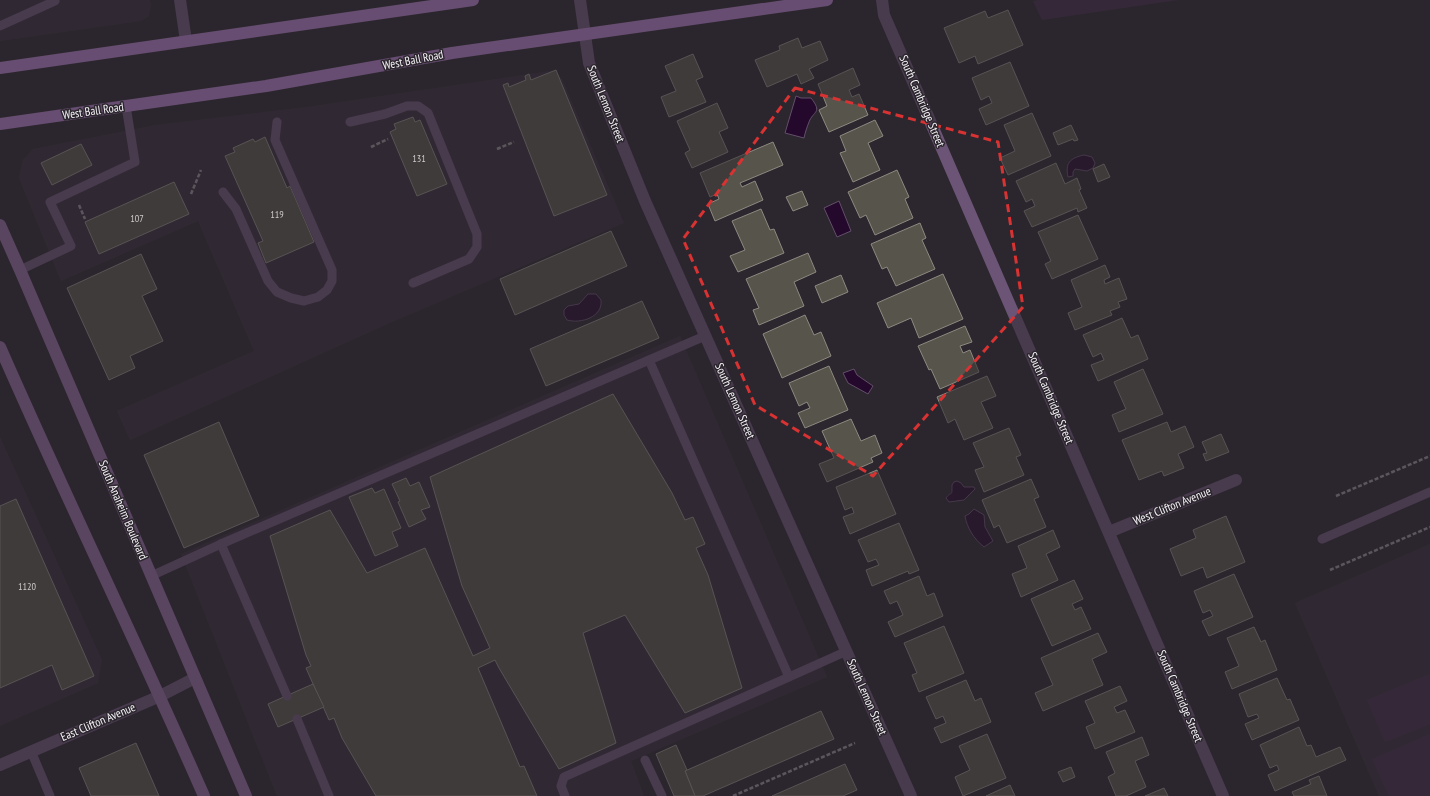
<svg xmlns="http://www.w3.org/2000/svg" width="1430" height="796" font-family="'PT Sans Narrow',sans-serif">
	<rect width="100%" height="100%" fill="#2c272e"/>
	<!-- built -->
	<g fill="#372e3a">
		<path d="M0,0H150L151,5L149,16L141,21L0,41Z"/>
		<path d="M550,71L556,72L562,79L624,223L392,322L130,440L117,411L254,351L198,221L61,281L19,178L23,160L33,149L156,125L307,107Z"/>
		<path d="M680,336L827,677L631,761L644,796H277L181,554Z"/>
		<path d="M0,437L102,660L98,683L0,726Z"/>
		<path d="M1430,544V796H1379L1295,603Z"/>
	</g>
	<!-- green -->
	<g fill="#402e47">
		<path d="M1039,0H1178L1042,20L1033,1Z"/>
		<path d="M1430,674V724L1385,742L1367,700Z"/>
		<path d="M1430,734V796H1389L1372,759Z"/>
	</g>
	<!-- water -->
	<g fill="#24092d" stroke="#634f6a">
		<path d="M796,96L801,98H811C823,113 813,111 809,122C807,127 805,133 804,138L785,133Z"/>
		<path d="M1084,155L1092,157L1095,163L1093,168L1087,171L1075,169L1073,172V176L1068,177C1065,163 1070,158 1084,155Z"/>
		<path d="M839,201L851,231L837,237L824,208Z"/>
		<path d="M588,294H596L601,300C603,317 581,324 567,320L564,315V310L568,306L579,304Z"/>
		<path d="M854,369L857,375L873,386L868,394L848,383L843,373Z"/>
		<path d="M957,481L961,483L964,487H974L975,489L964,500L949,502L946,498C952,490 952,498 952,485L954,482Z"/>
		<path d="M974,509L984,515L985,527L993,541L984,547C974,539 967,528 965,516L969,514Z"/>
	</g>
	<!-- building -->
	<g fill="#57544b" stroke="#8e8980">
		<path d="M1008,10L1023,45L978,64L975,56L959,63L944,28L985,11L988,18Z"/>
		<path d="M798,38L802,48L820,41L828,60L809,69L814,78L801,84L797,74L767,87L755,60L780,50L779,46Z"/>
		<path d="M693,54L703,77L696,80L706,102L669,117L661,97L676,91L665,66Z"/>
		<path d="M1010,62L1029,106L986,125L979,109L992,103L989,96L981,100L972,78Z"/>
		<path d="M853,68L860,85L849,90L852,97L859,94L868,115L829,132L819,110L827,106L818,84Z"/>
		<path d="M556,70L607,195L554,216L503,85L508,83L509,87L526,80L525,76L529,74L531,80Z"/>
		<path d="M717,103L728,128L719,132L728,152L692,168L685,153L690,150L677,121Z"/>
		<path d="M1032,113L1051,156L1008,175L1000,158L1015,151L1004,125Z"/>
		<path d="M413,117L415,122L420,120L447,184L417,196L390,132L396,129L394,124Z"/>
		<path d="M875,120L883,136L868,143L880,170L853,182L840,153L846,151L840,136Z"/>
		<path d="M1071,125L1078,140L1074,141L1073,139L1058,145L1053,133Z"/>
		<path d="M265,137L287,188L290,186L314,242L266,263L258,243L263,241L225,156L235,152L233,148L253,139L255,142Z"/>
		<path d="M773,142L783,165L740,183L742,187L755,181L763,200L715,221L708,204L719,199L717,194L710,197L700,173Z"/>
		<path d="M81,144L92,165L52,185L41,163Z"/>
		<path d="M1056,163L1065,184L1077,178L1081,189L1079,190L1087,208L1078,212L1077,208L1032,227L1024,211L1035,206L1032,199L1026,202L1016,181Z"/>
		<path d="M1104,164L1110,177L1098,182L1093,169Z"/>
		<path d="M897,170L909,197L905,199L913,218L875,235L866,215L860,218L848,192Z"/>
		<path d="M174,182L189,214L99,254L85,222Z"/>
		<path d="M802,191L808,205L793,211L786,197Z"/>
		<path d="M761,209L770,230L774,229L784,253L738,272L730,256L745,250L732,221Z"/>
		<path d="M1078,215L1098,259L1052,279L1045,264L1051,261L1038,232Z"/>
		<path d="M920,223L926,238L922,240L935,269L896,286L887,267L882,269L871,244Z"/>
		<path d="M611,231L627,266L515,315L500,279Z"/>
		<path d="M808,253L816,272L794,282L804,306L759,325L753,310L759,308L746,279Z"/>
		<path d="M141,254L157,289L142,296L163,341L130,356L135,368L109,380L67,288Z"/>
		<path d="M1105,265L1110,277L1104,280L1105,284L1119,278L1127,299L1118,302L1120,307L1110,311L1112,315L1075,330L1068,313L1082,307L1071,280Z"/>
		<path d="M943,274L963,319L919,338L911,318L888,328L877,303Z"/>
		<path d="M841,275L848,292L822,303L815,286Z"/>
		<path d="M642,301L659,338L546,386L530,349Z"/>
		<path d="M805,315L814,335L821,332L831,356L782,378L763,334Z"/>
		<path d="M1122,318L1131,338L1138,335L1148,359L1098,381L1091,365L1104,360L1101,353L1093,357L1083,335Z"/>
		<path d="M965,326L972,342L960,346L963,353L970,350L979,372L940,389L931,369L929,370L918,346Z"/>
		<path d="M829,366L848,410L805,428L798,413L810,408L807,402L799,406L789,383Z"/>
		<path d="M1143,369L1163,414L1119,432L1112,415L1126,409L1114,382Z"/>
		<path d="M987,376L996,396L981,402L993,428L964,440L955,419L948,423L937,397Z"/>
		<path d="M613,394L672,493L685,520L693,517L705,544L696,548L708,575L742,688L685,713L625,615L583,633L616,743L559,769L499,668L495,660L478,668L520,767L524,766L537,796H376L342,738L334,718L329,720L306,668L311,666L306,655L270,536L330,510L367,573L425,548L473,656L490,648L462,586L430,477Z"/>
		<path d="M851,419L861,441L875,435L882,453L871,458L873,462L827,482L819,464L834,458L822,431Z"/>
		<path d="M219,422L259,516L184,548L144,455Z"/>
		<path d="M1167,422L1171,432L1185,426L1194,447L1178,454L1184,468L1164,476L1162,471L1139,480L1122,440Z"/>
		<path d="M1009,428L1021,455L1016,457L1024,475L984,492L975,470L984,467L973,443Z"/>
		<path d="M1221,434L1229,452L1206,461L1203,454L1207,453L1202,442Z"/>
		<path d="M877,470L896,514L850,534L843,517L854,513L852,507L845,510L836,487Z"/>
		<path d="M406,478L410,486L419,482L430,507L421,510L426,519L409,527L398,502L400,501L392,484Z"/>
		<path d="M1031,479L1039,497L1034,499L1046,527L1007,543L999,525L994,528L982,500Z"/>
		<path d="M372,488L375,493L384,489L401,528L392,532L398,546L375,556L349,497Z"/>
		<path d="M16,499L94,676L62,690L52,665L0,688V506Z"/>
		<path d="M1226,516L1245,562L1207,578L1203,567L1181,576L1170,549L1196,538L1193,530Z"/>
		<path d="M899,523L919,570L909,574L908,571L872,586L866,570L879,565L876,559L868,562L858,540Z"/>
		<path d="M1053,530L1060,547L1046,554L1058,580L1021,597L1012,574L1027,568L1018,546Z"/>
		<path d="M1234,574L1253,617L1209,636L1202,621L1213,616L1210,610L1203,613L1194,591Z"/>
		<path d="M919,576L927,596L934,593L943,616L895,637L888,622L903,615L897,601L890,604L884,591Z"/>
		<path d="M1074,580L1083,599L1072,604L1075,610L1081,607L1091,629L1052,646L1031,599Z"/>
		<path d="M944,626L964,673L919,692L912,675L917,673L904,643Z"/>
		<path d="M1254,627L1261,642L1265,640L1277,670L1232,689L1225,672L1239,666L1227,638Z"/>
		<path d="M1098,633L1107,652L1092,659L1103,685L1043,711L1035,693L1053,685L1041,658Z"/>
		<path d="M1277,678L1287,700L1290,699L1299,720L1252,740L1245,724L1259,718L1257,714L1248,717L1239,694Z"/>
		<path d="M966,680L975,701L981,698L991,722L941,743L934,728L946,723L943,716L936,719L926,697Z"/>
		<path d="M313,684L324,707L278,727L268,704Z"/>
		<path d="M1120,686L1127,701L1114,707L1117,713L1125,710L1135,732L1095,749L1086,727L1095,723L1085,701Z"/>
		<path d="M821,711L834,739L703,796H695L685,771Z"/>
		<path d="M1299,727L1307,746L1311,745L1316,757L1340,747L1346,760L1275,791L1268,775L1279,770L1277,765L1270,768L1260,745Z"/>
		<path d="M987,734L1006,778L963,796L955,777L970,770L959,746Z"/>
		<path d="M1142,737L1149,755L1135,761L1146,787L1126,796H1116L1108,777L1115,773L1106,752Z"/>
		<path d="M136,743L159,796H91L79,768Z"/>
		<path d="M676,745L687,770L685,771L695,796H674L656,754Z"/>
		<path d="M845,764L857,790L843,796H772Z"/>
		<path d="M1071,767L1075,777L1063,782L1058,772Z"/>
		<path d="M1319,776L1327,796H1294L1292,792L1311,784L1309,780Z"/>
		<path d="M1010,785L1015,796H986Z"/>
		<path d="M1164,788L1168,796H1145Z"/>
	</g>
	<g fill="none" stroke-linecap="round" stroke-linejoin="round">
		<!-- path -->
		<g stroke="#959197" stroke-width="2.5" stroke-dasharray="4 2" stroke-linecap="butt">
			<path d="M371,147L388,139"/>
			<path d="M497,149L514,142"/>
			<path d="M191,194L201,170"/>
			<path d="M79,205L85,219"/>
			<path d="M1336,496L1430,456"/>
			<path d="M1330,570L1430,527"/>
			<path d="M733,796L855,743"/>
		</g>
		<!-- service -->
		<g stroke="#6c5476" stroke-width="9">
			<path d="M0,26L55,1"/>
			<path d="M350,122L385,114L407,106H418L428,113L477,234V247L469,259L413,283"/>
			<path d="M223,192L236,209L268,281L277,292L291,298L304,301L318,297L327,290L332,281V270L275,140L277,122"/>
			<path d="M20,270L71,246L50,202L135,162L126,106"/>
			<path d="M649,360L789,677L847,651"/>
			<path d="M1322,539L1430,492"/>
			<path d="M221,544L287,696"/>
			<path d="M151,576L221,544L705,336"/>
			<path d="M297,719L329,796"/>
			<path d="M31,751L50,796"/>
			<path d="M645,760L662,796"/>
			<path d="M565,796L561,786L564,777L789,677"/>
		</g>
		<!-- minor -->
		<g stroke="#6c5476" stroke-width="12">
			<path d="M180,0L186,41"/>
			<path d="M580,0L589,63L645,201L911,796"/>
			<path d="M882,0L884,15L1223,796"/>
			<path d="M1109,532L1236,480"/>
			<path d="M0,765L160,696L195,678"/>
		</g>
		<!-- secondary -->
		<g stroke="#926ba1" stroke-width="12">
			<path d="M0,225L20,270L246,796"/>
			<path d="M0,347C66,498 138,645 204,796"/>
		</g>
		<!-- primary -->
		<g stroke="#af7dc3" stroke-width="12">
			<path d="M0,68L473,0"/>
			<path d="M0,124L266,86L452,53L827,0"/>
		</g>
	</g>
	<!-- marked area -->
	<path d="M0 0H1430V796H0ZM795,88L998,142L1023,307L873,476L755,405L683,239Z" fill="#2c272e" fill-opacity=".55" fill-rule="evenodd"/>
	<path fill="none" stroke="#d83232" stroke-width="3" stroke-dasharray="8 5" stroke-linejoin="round" d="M795,88L998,142L1023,307L873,476L755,405L683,239Z"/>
	<g text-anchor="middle" stroke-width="3" stroke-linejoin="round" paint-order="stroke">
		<!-- number labels -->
		<g font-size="10" fill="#cecacc">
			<text x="419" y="162">131</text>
			<text x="277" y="218">119</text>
			<text x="137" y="222">107</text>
			<text x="27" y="590">1120</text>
		</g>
		<!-- street labels -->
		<g font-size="12" fill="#f5f2f7" stroke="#2c272e">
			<text transform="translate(413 60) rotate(-11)" y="4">West Ball Road</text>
			<text transform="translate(922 101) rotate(67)" y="4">South Cambridge Street</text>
			<text transform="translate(606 104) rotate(68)" y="4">South Lemon Street</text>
			<text transform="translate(93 111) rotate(-8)" y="4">West Ball Road</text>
			<text transform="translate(1051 398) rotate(67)" y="4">South Cambridge Street</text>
			<text transform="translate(735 401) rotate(66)" y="4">South Lemon Street</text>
			<text transform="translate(1172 506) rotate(-22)" y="4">West Clifton Avenue</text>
			<text transform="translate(123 510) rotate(67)" y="4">South Anaheim Boulevard</text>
			<text transform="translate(1180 696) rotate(67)" y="4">South Cambridge Street</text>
			<text transform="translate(867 697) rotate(66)" y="4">South Lemon Street</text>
			<text transform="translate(98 722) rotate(-23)" y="4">East Clifton Avenue</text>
		</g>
	</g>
</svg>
